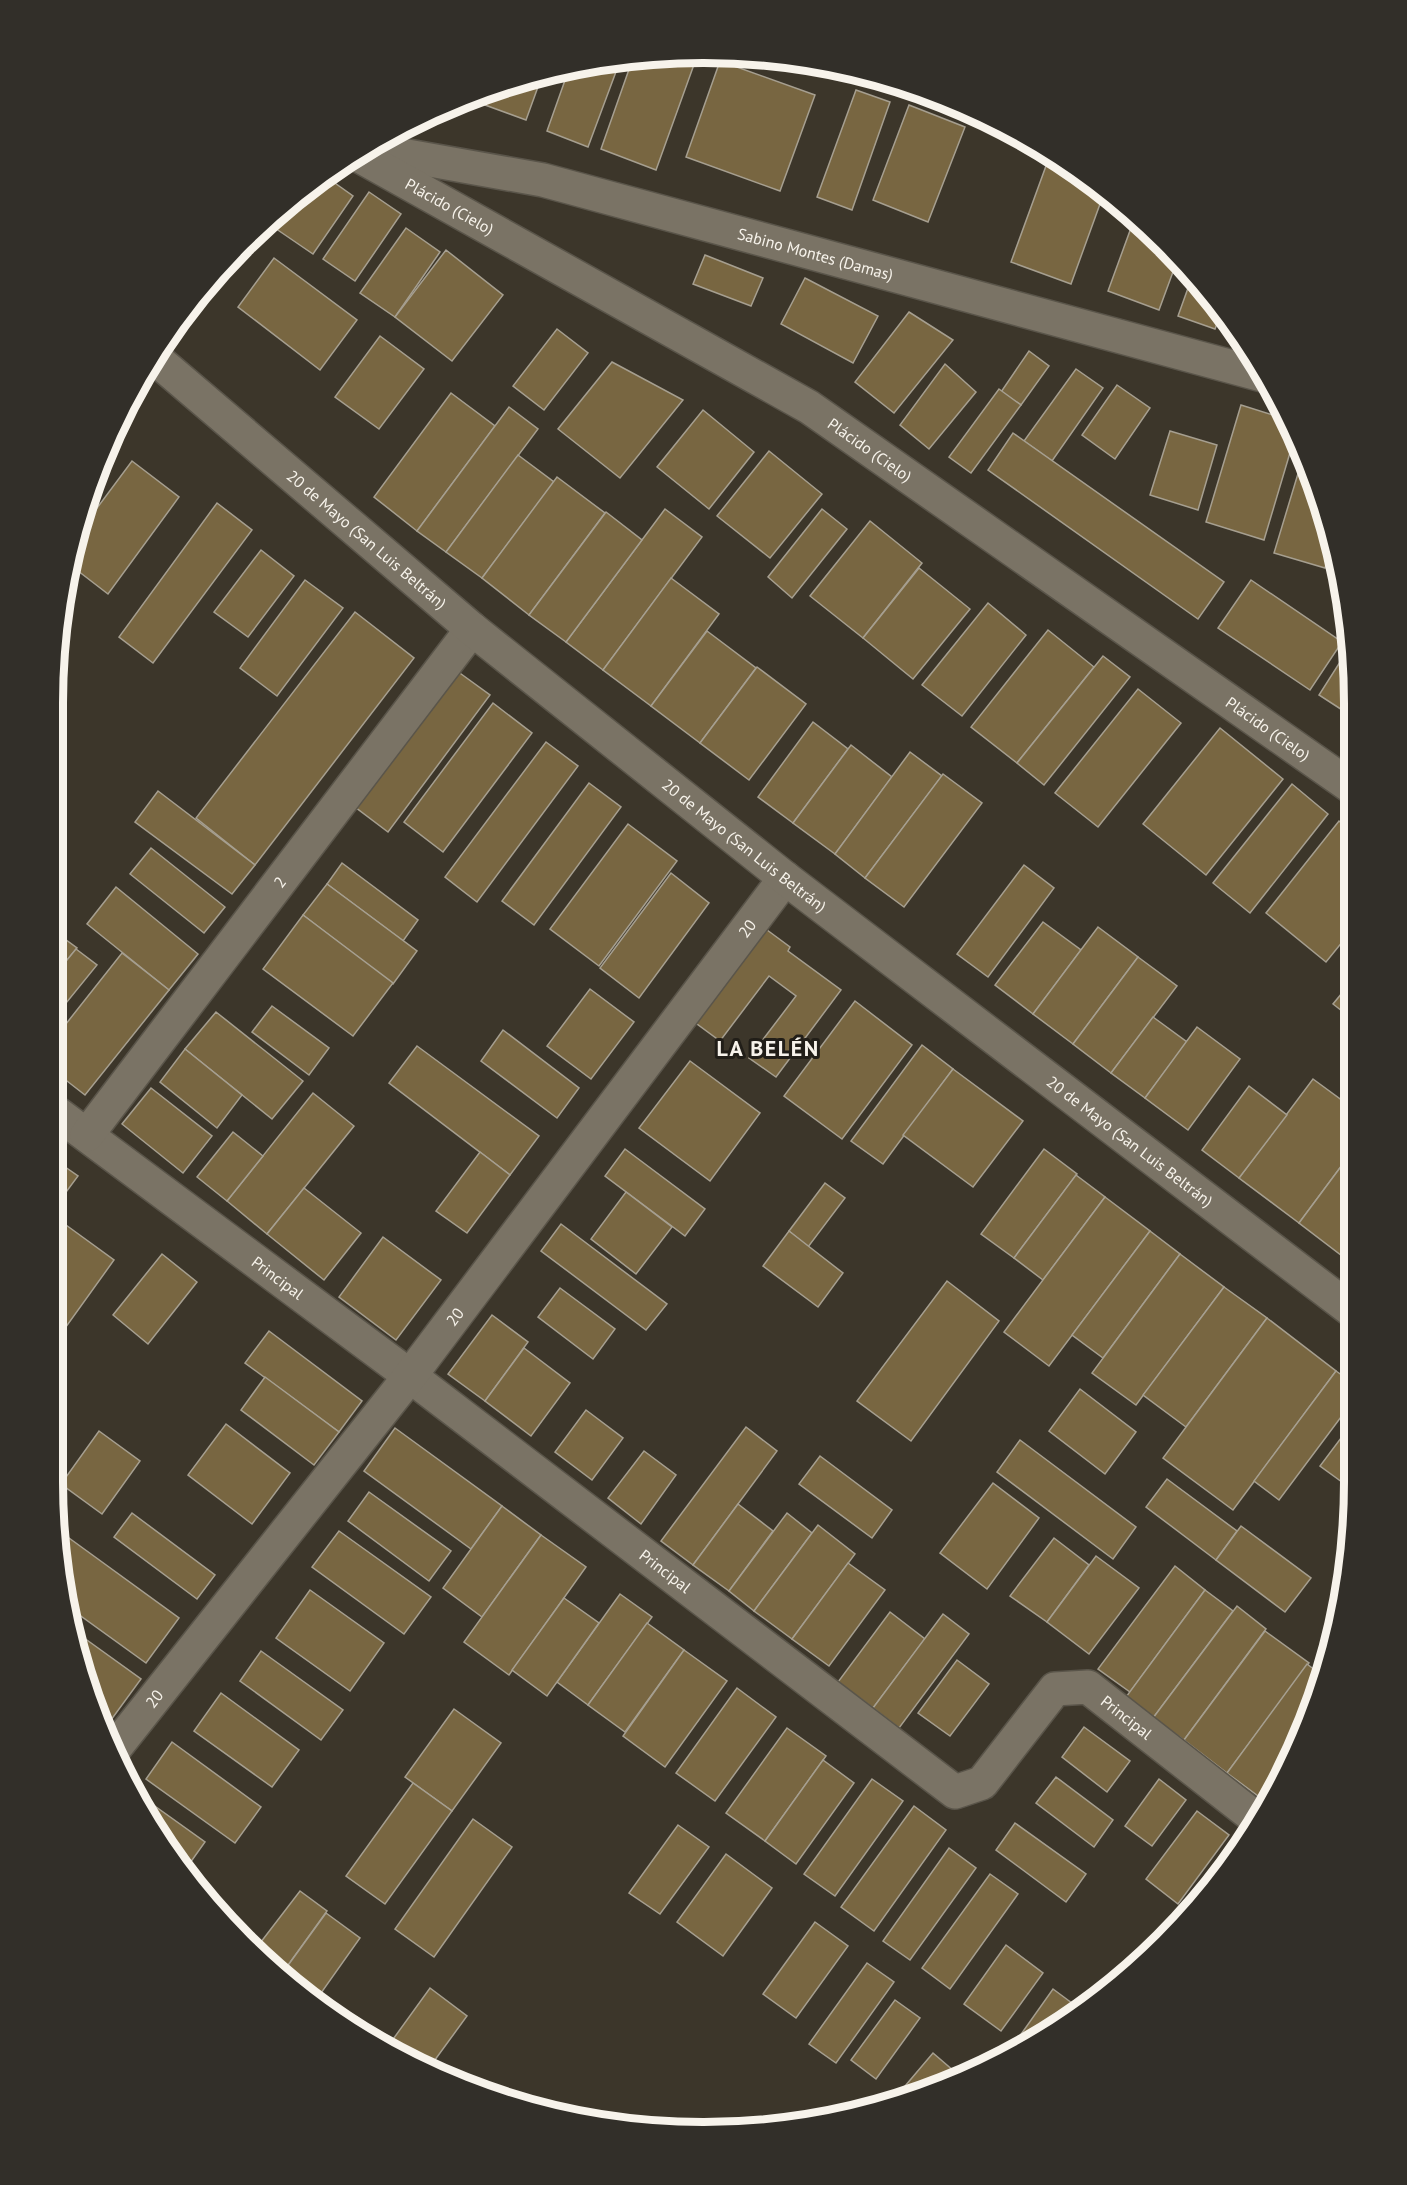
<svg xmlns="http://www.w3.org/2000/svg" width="1407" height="2185" font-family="'PT Sans',sans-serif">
	<rect width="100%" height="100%" fill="#3c362a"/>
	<!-- building -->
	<g fill="#786641" stroke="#a69f90" stroke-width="1.5">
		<path d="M661,54L685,55L696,59L656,170L601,149L633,58Z"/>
		<path d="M620,61L588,147L547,131L569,69Z"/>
		<path d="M720,61L815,95L780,191L686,157Z"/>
		<path d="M543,73L526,120L485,105L490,92Z"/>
		<path d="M856,90L890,102L852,210L817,197Z"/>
		<path d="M909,105L965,127L928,222L873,200Z"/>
		<path d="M1050,155L1104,193L1071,284L1011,262Z"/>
		<path d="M325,176L353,196L313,254L269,224L307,187Z"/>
		<path d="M369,192L401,214L355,281L323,259Z"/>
		<path d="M1135,217L1177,261L1159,310L1108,291Z"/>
		<path d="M406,228L440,252L395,317L360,293Z"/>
		<path d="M446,250L503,295L452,361L395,317Z"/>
		<path d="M705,255L763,278L751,306L693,284Z"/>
		<path d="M274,258L357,320L320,370L238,307Z"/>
		<path d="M219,270L186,321L184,320Z"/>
		<path d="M1192,277L1222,310L1215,329L1178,316Z"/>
		<path d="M805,278L878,316L853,363L781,324Z"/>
		<path d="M909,312L953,340L894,413L855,382Z"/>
		<path d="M557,329L588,353L544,410L513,386Z"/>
		<path d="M380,336L424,369L379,429L335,397Z"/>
		<path d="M1029,351L1049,366L1021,405L1001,392Z"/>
		<path d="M612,362L683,400L620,478L558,429Z"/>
		<path d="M945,364L976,392L929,449L900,425Z"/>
		<path d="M1076,369L1103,388L1052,461L1024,441Z"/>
		<path d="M1117,385L1150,408L1115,459L1082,435Z"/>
		<path d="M999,389L1021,405L971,473L949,457Z"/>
		<path d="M451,393L495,426L417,531L374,497Z"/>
		<path d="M1241,405L1289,420L1295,436L1264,540L1206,522Z"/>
		<path d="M509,407L538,429L446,552L417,531Z"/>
		<path d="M703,410L754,452L709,509L657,467Z"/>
		<path d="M117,422L127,429L103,461Z"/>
		<path d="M1170,431L1217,445L1198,510L1150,495Z"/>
		<path d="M1013,433L1224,582L1198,619L988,470Z"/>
		<path d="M769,451L822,494L770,558L717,516Z"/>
		<path d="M518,455L554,482L482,578L446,552Z"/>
		<path d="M1303,457L1332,535L1333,541L1325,568L1274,553Z"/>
		<path d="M132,461L179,497L108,594L69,564L74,539Z"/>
		<path d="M557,477L605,513L529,615L482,578Z"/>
		<path d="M217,503L252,530L153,663L119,637Z"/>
		<path d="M665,509L702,537L603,670L566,642Z"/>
		<path d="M822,509L847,529L792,598L768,577Z"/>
		<path d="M606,512L642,540L566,642L529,615Z"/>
		<path d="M870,521L922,563L863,638L810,596Z"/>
		<path d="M261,550L294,576L248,637L214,612Z"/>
		<path d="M919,568L970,609L913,679L863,638Z"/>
		<path d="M671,578L719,614L651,706L603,670Z"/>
		<path d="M305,580L343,608L277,696L240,668Z"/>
		<path d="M1251,580L1342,642L1310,690L1218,628Z"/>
		<path d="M988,603L1026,635L962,716L922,685Z"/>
		<path d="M355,612L414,658L255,865L196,818Z"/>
		<path d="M1048,630L1094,667L1017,763L971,727Z"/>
		<path d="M707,631L756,668L700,743L651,706Z"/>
		<path d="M1103,656L1130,677L1044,785L1017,763Z"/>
		<path d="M1340,662L1353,670V717L1319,695Z"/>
		<path d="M757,667L806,704L749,780L700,743Z"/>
		<path d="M457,671L490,695L388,832L355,807Z"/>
		<path d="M1138,689L1181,723L1098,827L1055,793Z"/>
		<path d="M493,703L532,733L443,852L404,822Z"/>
		<path d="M813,722L848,749L793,823L758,797Z"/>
		<path d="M1220,728L1283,779L1206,875L1143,824Z"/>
		<path d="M546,742L578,766L477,902L445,877Z"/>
		<path d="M851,745L892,777L835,854L793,823Z"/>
		<path d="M910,752L942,776L865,878L835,854Z"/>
		<path d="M943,774L982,803L904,907L865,878Z"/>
		<path d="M589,783L621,807L534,925L502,901Z"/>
		<path d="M1292,784L1328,814L1250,913L1213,883Z"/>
		<path d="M158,791L255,865L232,894L135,822Z"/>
		<path d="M1339,821L1352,832V930L1326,962L1266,913Z"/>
		<path d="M628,824L677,861L599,966L550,929Z"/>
		<path d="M151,848L225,907L204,933L130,874Z"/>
		<path d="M342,863L418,920L403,941L327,884Z"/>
		<path d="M1024,865L1054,888L988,977L957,954Z"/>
		<path d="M671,873L709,903L639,998L600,968Z"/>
		<path d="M327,884L417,951L393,984L303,915Z"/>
		<path d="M116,887L198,954L169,990L87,924Z"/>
		<path d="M303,915L393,983L353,1036L263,969Z"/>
		<path d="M1043,922L1081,950L1033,1014L995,985Z"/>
		<path d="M763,927L790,947L788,951L841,990L776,1077L749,1058L796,996L769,976L720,1041L693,1021Z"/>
		<path d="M1098,927L1138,957L1073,1044L1033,1014Z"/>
		<path d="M58,934L77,948L58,971Z"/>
		<path d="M76,949L97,965L58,1013V971Z"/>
		<path d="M122,953L169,990L85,1095L58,1074V1034Z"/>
		<path d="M1138,957L1177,986L1111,1073L1073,1044Z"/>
		<path d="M1352,981L1351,1018L1333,1004Z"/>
		<path d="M590,989L634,1022L591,1079L547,1046Z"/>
		<path d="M855,1001L912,1045L842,1139L784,1096Z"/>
		<path d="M272,1006L329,1048L309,1075L252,1032Z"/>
		<path d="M216,1012L303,1081L272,1119L185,1049Z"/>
		<path d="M1153,1017L1187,1042L1145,1098L1111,1073Z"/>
		<path d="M1197,1027L1240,1059L1188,1130L1145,1098Z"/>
		<path d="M503,1030L579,1088L557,1118L481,1061Z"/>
		<path d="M922,1045L953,1069L883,1164L851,1141Z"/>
		<path d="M417,1046L539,1136L510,1175L389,1083Z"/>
		<path d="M185,1049L242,1095L217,1128L160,1082Z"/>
		<path d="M690,1061L760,1113L710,1181L639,1128Z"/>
		<path d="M953,1069L1023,1121L973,1187L903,1135Z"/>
		<path d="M1313,1079L1351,1107V1153L1299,1223L1239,1178Z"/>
		<path d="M1249,1086L1287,1115L1239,1178L1202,1150Z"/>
		<path d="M151,1088L212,1136L183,1173L122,1124Z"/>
		<path d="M313,1093L354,1126L267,1234L227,1201Z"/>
		<path d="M233,1132L263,1156L227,1201L197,1177Z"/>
		<path d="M625,1149L705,1209L685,1236L605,1176Z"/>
		<path d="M1044,1149L1077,1174L1014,1258L981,1234Z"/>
		<path d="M480,1152L510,1175L467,1233L436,1211Z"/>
		<path d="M1351,1153L1350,1262L1299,1223Z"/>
		<path d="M58,1162L78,1176L58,1203Z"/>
		<path d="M1076,1175L1105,1197L1043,1280L1014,1258Z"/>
		<path d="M825,1183L845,1198L808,1247L789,1231Z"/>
		<path d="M304,1188L361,1233L324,1280L267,1234Z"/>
		<path d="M626,1192L672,1227L636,1274L591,1239Z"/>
		<path d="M1105,1197L1150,1231L1049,1366L1004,1332Z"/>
		<path d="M561,1224L667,1304L646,1330L541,1251Z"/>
		<path d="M66,1225L114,1260L58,1338V1236Z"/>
		<path d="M789,1231L843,1273L818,1307L763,1266Z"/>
		<path d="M1150,1231L1180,1254L1103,1358L1072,1335Z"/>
		<path d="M383,1237L441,1280L396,1340L339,1297Z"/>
		<path d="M162,1254L197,1282L148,1344L113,1315Z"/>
		<path d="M1180,1254L1224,1287L1136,1405L1092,1373Z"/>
		<path d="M947,1281L999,1321L911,1441L857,1401Z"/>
		<path d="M1224,1287L1267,1318L1186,1427L1143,1395Z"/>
		<path d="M560,1288L615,1329L593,1359L538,1317Z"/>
		<path d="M492,1315L528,1342L485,1401L448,1374Z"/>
		<path d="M1267,1318L1336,1371L1233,1510L1163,1458Z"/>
		<path d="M269,1331L362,1401L339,1432L245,1363Z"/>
		<path d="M524,1348L570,1383L531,1436L485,1401Z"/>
		<path d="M1336,1371L1350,1381V1405L1279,1500L1254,1481Z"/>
		<path d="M265,1377L339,1432L314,1465L241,1410Z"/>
		<path d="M1080,1389L1136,1432L1105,1474L1049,1431Z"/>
		<path d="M586,1410L623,1438L592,1480L555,1452Z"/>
		<path d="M226,1424L290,1473L252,1524L188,1475Z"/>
		<path d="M1350,1426L1349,1480L1346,1485L1320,1466Z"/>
		<path d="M746,1427L777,1451L693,1565L661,1541Z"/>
		<path d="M395,1428L502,1506L471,1549L364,1471Z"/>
		<path d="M99,1431L140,1461L102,1514L61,1484Z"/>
		<path d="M1020,1440L1136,1527L1113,1559L997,1472Z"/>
		<path d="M644,1451L676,1475L641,1524L608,1498Z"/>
		<path d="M820,1456L892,1510L872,1538L799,1484Z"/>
		<path d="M1167,1479L1237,1531L1216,1560L1146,1507Z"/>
		<path d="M993,1483L1039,1518L987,1589L940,1553Z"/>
		<path d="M369,1492L451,1551L429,1581L348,1521Z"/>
		<path d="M738,1504L773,1531L729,1591L693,1565Z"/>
		<path d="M502,1506L541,1535L482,1617L443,1588Z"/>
		<path d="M132,1513L215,1575L197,1599L114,1537Z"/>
		<path d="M787,1513L812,1533L754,1611L729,1591Z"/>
		<path d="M818,1525L855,1554L792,1639L754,1611Z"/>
		<path d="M1241,1526L1311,1578L1285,1612L1216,1560Z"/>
		<path d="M58,1530L179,1618L146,1663L67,1606L58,1567Z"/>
		<path d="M339,1531L431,1597L404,1634L312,1567Z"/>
		<path d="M541,1535L586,1567L509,1675L464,1642Z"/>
		<path d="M1054,1538L1089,1565L1047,1622L1010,1596Z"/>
		<path d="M1096,1556L1139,1588L1089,1654L1047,1622Z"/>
		<path d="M848,1563L885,1590L829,1666L792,1639Z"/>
		<path d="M1175,1566L1205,1590L1130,1692L1098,1669Z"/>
		<path d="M310,1590L384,1643L350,1691L276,1638Z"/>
		<path d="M1205,1590L1233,1611L1153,1718L1126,1697Z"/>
		<path d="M620,1594L652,1617L588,1705L557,1682Z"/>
		<path d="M564,1598L599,1623L547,1696L512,1670Z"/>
		<path d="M1237,1606L1266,1629L1184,1740L1153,1718Z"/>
		<path d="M890,1612L925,1639L873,1708L838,1682Z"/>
		<path d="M943,1614L969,1634L899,1728L873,1708Z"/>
		<path d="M647,1623L684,1650L625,1732L588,1705Z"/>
		<path d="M73,1630L141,1679L111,1720L96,1710L87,1690Z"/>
		<path d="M1265,1631L1309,1663L1227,1773L1184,1740Z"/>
		<path d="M684,1650L727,1681L665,1767L623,1736Z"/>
		<path d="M261,1651L343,1710L321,1740L240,1681Z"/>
		<path d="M957,1660L989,1684L950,1736L918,1713Z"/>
		<path d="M1307,1664L1320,1674L1305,1731L1269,1804L1227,1773Z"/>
		<path d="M737,1688L776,1717L715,1801L676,1773Z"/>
		<path d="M221,1693L299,1750L272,1787L194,1731Z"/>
		<path d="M454,1709L501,1743L452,1811L405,1777Z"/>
		<path d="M1084,1727L1130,1761L1107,1792L1062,1757Z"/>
		<path d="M787,1728L826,1756L765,1841L726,1813Z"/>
		<path d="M172,1742L261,1807L235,1843L146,1779Z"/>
		<path d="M823,1760L854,1783L796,1864L765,1841Z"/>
		<path d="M1056,1777L1113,1820L1094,1847L1036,1803Z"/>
		<path d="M872,1779L903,1801L835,1896L804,1874Z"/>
		<path d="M1159,1779L1186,1800L1152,1846L1125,1826Z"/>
		<path d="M413,1783L452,1811L385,1904L346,1876Z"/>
		<path d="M138,1794L205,1842L185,1870L162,1843Z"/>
		<path d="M914,1806L946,1830L874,1931L841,1907Z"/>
		<path d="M1197,1811L1229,1835L1178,1904L1146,1879Z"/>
		<path d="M473,1819L512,1847L434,1957L395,1929Z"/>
		<path d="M1015,1823L1086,1874L1066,1902L996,1850Z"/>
		<path d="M678,1825L709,1847L660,1914L629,1893Z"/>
		<path d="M949,1848L976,1868L910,1960L883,1941Z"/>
		<path d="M726,1854L772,1888L723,1956L677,1922Z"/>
		<path d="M990,1874L1018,1894L950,1989L922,1968Z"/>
		<path d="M196,1883L218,1899L214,1906L196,1884Z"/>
		<path d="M300,1891L327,1911L281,1975L254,1951Z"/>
		<path d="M214,1905L239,1923L234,1930L214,1906Z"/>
		<path d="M326,1913L360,1938L314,2003L281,1975Z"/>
		<path d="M815,1922L848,1946L796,2018L763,1994Z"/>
		<path d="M1006,1945L1043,1973L1001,2031L964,2004Z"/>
		<path d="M867,1963L894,1982L836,2063L809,2044Z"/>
		<path d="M430,1988L467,2016L429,2068L386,2049Z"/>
		<path d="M1053,1989L1080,2009L1065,2023L1015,2050L1012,2047Z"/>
		<path d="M320,1994L355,2020L350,2027L314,2003Z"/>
		<path d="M895,2000L920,2018L876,2079L851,2060Z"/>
		<path d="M357,2017L391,2042L386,2049L350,2027Z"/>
		<path d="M933,2053L962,2078L907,2098L900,2092Z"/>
	</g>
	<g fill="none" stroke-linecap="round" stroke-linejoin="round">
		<!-- street casing -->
		<g stroke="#5a554a" stroke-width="36">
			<g id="street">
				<path id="s1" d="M368,149L543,180L1262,375"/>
				<path id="s2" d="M358,155L809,407L1353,788"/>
				<path id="s3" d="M58,1114L410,1376L955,1792L982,1783L1055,1689L1088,1687L1258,1820"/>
				<path id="s4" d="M87,1135L472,629"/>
				<path id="s5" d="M115,1748L410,1376L785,878"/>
			</g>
		</g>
		<!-- secondary casing -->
		<g stroke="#5a554a" stroke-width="36">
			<g id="secondary">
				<path id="s6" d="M157,360L472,629L785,878L1350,1309"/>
			</g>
		</g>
		<!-- street -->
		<use href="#street" stroke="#7a7365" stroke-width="33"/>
		<!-- secondary -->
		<use href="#secondary" stroke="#7a7365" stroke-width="33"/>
	</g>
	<g text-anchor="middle" stroke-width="6" stroke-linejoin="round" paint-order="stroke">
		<!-- street labels -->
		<g font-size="16" fill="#f7f3eb" stroke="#211e18">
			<text dy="6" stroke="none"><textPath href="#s2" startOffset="105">Plácido (Cielo)</textPath></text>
			<text dy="6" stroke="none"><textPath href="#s1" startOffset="460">Sabino Montes (Damas)</textPath></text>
			<text dy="6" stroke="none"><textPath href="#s2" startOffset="591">Plácido (Cielo)</textPath></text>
			<text dy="6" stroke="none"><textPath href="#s6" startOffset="276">20 de Mayo (San Luis Beltrán)</textPath></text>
			<text dy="6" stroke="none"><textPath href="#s2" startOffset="1077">Plácido (Cielo)</textPath></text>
			<text dy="6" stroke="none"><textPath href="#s6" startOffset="762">20 de Mayo (San Luis Beltrán)</textPath></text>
			<text dy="6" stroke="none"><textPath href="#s4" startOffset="318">2</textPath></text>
			<text dy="6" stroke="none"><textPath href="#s5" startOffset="1035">20</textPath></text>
			<text dy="6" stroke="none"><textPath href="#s6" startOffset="1248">20 de Mayo (San Luis Beltrán)</textPath></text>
			<text dy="6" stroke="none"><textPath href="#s3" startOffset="274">Principal</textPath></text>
			<text dy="6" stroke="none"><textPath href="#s5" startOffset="549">20</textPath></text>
			<text dy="6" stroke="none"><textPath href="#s3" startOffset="760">Principal</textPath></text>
			<text dy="6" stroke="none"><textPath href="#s5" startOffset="63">20</textPath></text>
			<text dy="6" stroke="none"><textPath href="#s3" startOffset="1354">Principal</textPath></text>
		</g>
		<!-- district labels -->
		<g font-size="22" font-weight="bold" letter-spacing="1.5" fill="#f7f3eb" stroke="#211e18">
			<text x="768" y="1056">LA BELÉN</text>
		</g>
	</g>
	<!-- crop -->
	<path d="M0 0H1407V2185H0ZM703 63H704A640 640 0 0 1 1344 703V1482A640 640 0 0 1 704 2122H703A640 640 0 0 1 63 1482V703A640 640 0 0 1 703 63Z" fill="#322f29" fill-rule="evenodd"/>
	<path fill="none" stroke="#f7f3eb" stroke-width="8" d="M703 63H704A640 640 0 0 1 1344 703V1482A640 640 0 0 1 704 2122H703A640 640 0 0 1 63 1482V703A640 640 0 0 1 703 63Z"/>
</svg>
